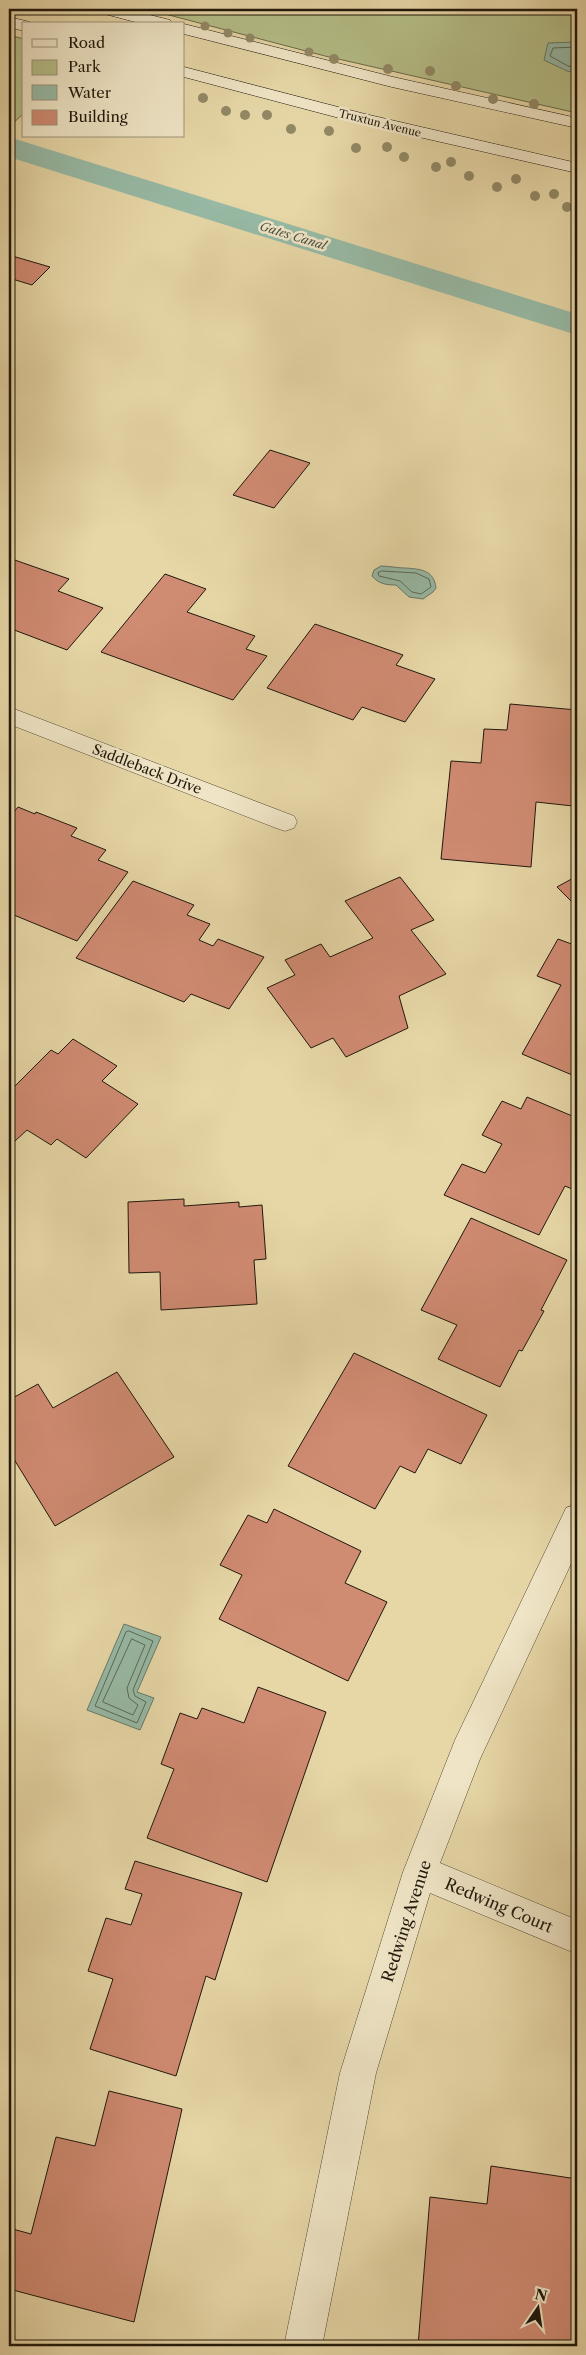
<svg xmlns="http://www.w3.org/2000/svg" width="586" height="2355" font-family="'Libre Caslon Text',serif">
	<rect width="100%" height="100%" fill="#e7d7a7"/>
	<filter id="stains"><feTurbulence type="fractalNoise" baseFrequency=".004" numOctaves="4"/><feColorMatrix values="0 0 0 0 .2 0 0 0 0 .09 0 0 0 0 .02 0 0 0 .5 -.17"/></filter>
	<radialGradient id="worn" r=".72"><stop offset=".6" stop-color="#630" stop-opacity="0"/><stop offset="1" stop-color="#630" stop-opacity=".3"/></radialGradient>
	<!-- green -->
	<g fill="#b5be88" stroke="#6a6a4a">
		<path d="M146,9H577V113L325,56Z"/>
		<path d="M9,35L24,39V113L9,127Z"/>
	</g>
	<!-- water -->
	<g fill="#97baa6" stroke="#677968">
		<path d="M577,42V73L567,71L544,60L548,43Z"/>
		<path d="M381,566C389,566 397,568 405,568C421,569 434,570 436,588L433,592L423,599L409,597L396,585C386,585 379,584 372,576L374,570Z"/>
		<path d="M124,1624L161,1637L137,1692L154,1698L140,1730L87,1710Z"/>
	</g>
	<g fill="none" stroke-linecap="round" stroke-linejoin="round">
		<!-- shore -->
		<g stroke="#5b6858" stroke-width="1">
			<path d="M577,47L553,48L550,56L568,66L577,68"/>
			<path d="M382,571L416,573L429,579L431,587L421,594L412,592L400,581L379,576L378,573Z"/>
			<path d="M129,1631L153,1641L133,1690L135,1696L146,1702L137,1723L95,1706L126,1632Z"/>
			<path d="M132,1639L145,1645L127,1688L129,1698L138,1705L133,1715L103,1702Z"/>
		</g>
		<!-- canal -->
		<path fill="#97baa6" fill-rule="evenodd" d="M9,137L577,314V335L9,157Z"/>
	</g>
	<!-- building -->
	<g fill="#d08b73" stroke="#1f170b">
		<path d="M9,255L50,267L32,285L9,278Z"/>
		<path d="M270,450L310,463L274,508L233,495Z"/>
		<path d="M9,558L69,579L58,591L103,608L67,650L9,628Z"/>
		<path d="M165,574L206,589L187,612L255,636L246,649L267,656L233,700L101,652Z"/>
		<path d="M315,624L403,655L396,665L435,679L405,722L362,707L353,720L267,688Z"/>
		<path d="M510,704L577,710L573,806L536,802L531,867L441,859L451,761L481,763L484,729L507,730Z"/>
		<path d="M18,807L35,814L36,812L77,828L71,836L106,850L98,860L128,872L77,941L9,913V818Z"/>
		<path d="M577,876V907L557,887Z"/>
		<path d="M400,877L434,920L411,930L446,974L399,996L408,1028L346,1057L333,1038L311,1048L267,988L295,975L285,960L321,944L330,957L373,938L345,901Z"/>
		<path d="M133,881L194,905L187,915L210,924L199,940L213,946L218,939L264,957L229,1009L191,994L184,1002L76,958Z"/>
		<path d="M558,939L577,946V1077L522,1054L561,985L537,976Z"/>
		<path d="M73,1039L117,1066L102,1081L138,1104L86,1158L57,1139L51,1145L27,1130L15,1141L9,1137V1092L51,1050L58,1054Z"/>
		<path d="M527,1097L577,1118V1191L565,1186L539,1235L444,1195L462,1164L485,1173L502,1144L482,1135L502,1101L521,1109Z"/>
		<path d="M184,1199V1206L239,1202V1207L262,1205L266,1259L254,1260L257,1304L161,1310L160,1272L129,1273L128,1202Z"/>
		<path d="M471,1218L567,1260L541,1310L544,1311L522,1351L519,1350L500,1387L438,1359L457,1325L421,1310Z"/>
		<path d="M354,1353L487,1415L461,1464L428,1449L415,1473L400,1466L375,1509L288,1466Z"/>
		<path d="M117,1372L174,1457L55,1526L9,1451V1400L38,1384L53,1408Z"/>
		<path d="M274,1509L361,1551L345,1583L387,1602L348,1681L219,1619L242,1575L220,1565L248,1515L267,1523Z"/>
		<path d="M258,1687L326,1712L267,1882L147,1838L174,1769L161,1764L180,1713L197,1719L202,1708L244,1723Z"/>
		<path d="M135,1861L242,1893L215,1980L206,1976L176,2076L90,2049L113,1979L88,1971L106,1918L131,1925L142,1894L125,1889Z"/>
		<path d="M109,2091L182,2109L134,2322L9,2289V2228L31,2234L56,2137L95,2146Z"/>
		<path d="M491,2166L577,2179V2346H418L430,2197L487,2204Z"/>
	</g>
	<g fill="none" stroke-linecap="round" stroke-linejoin="round">
		<!-- street casing -->
		<g stroke="#514732" stroke-width="1">
			<g id="street">
				<path d="M9,707L294,816L297,822L294,828L285,831L276,828L9,724Z"/>
				<path d="M577,1504V1551L480,1759L440,1863L577,1920V1954L430,1893L376,2073L322,2346H284L340,2073L403,1872L455,1740L566,1508Z"/>
			</g>
		</g>
		<!-- secondary casing -->
		<g stroke="#1f170b" stroke-width="1">
			<g id="secondary">
				<path d="M99,9H126L170,20L172,24H143L101,13Z"/>
				<path d="M9,17L30,22L31,24H24V31L9,27Z"/>
				<path d="M184,24L393,77L577,118V128L392,87L184,34Z"/>
				<path d="M184,67L365,114L577,163V173L362,124L184,77Z"/>
			</g>
		</g>
		<!-- street -->
		<use href="#street" fill="#efe5c6" fill-rule="evenodd"/>
		<!-- secondary -->
		<use href="#secondary" fill="#efe5c6" fill-rule="evenodd"/>
	</g>
	<!-- trees -->
	<g fill="#928966">
		<circle cx="205" cy="26" r="4.5"/>
		<circle cx="228" cy="33" r="4.5"/>
		<circle cx="250" cy="38" r="4.5"/>
		<circle cx="309" cy="52" r="4.5"/>
		<circle cx="334" cy="59" r="5"/>
		<circle cx="388" cy="69" r="5"/>
		<circle cx="430" cy="71" r="5"/>
		<circle cx="456" cy="86" r="5"/>
		<circle cx="203" cy="98" r="5"/>
		<circle cx="493" cy="99" r="5"/>
		<circle cx="534" cy="104" r="5"/>
		<circle cx="226" cy="111" r="5"/>
		<circle cx="245" cy="115" r="5"/>
		<circle cx="267" cy="115" r="5"/>
		<circle cx="291" cy="129" r="5"/>
		<circle cx="329" cy="131" r="5"/>
		<circle cx="387" cy="147" r="5"/>
		<circle cx="356" cy="148" r="5"/>
		<circle cx="404" cy="157" r="5"/>
		<circle cx="451" cy="162" r="5"/>
		<circle cx="436" cy="167" r="5"/>
		<circle cx="469" cy="176" r="5"/>
		<circle cx="516" cy="179" r="5"/>
		<circle cx="497" cy="187" r="5"/>
		<circle cx="554" cy="194" r="5"/>
		<circle cx="535" cy="196" r="5"/>
		<circle cx="567" cy="207" r="5"/>
	</g>
	<g text-anchor="middle" stroke-width="5" stroke-linejoin="round" paint-order="stroke">
		<!-- far-street labels -->
		<g font-size="11" fill="#1f170b" stroke="#efe5c6">
			<text transform="translate(380 123) rotate(14)" y="4">Truxtun Avenue</text>
		</g>
		<!-- far-water labels -->
		<g font-size="12" font-style="italic" fill="#495041" stroke="#efe5c6">
			<text transform="translate(293 236) rotate(17)" y="4">Gates Canal</text>
		</g>
		<!-- street labels -->
		<g font-size="14" fill="#1f170b" stroke="#efe5c6">
			<text transform="translate(147 769) rotate(21)" y="5">Saddleback Drive</text>
		</g>
		<!-- near-street labels -->
		<g font-size="16" fill="#1f170b" stroke="#efe5c6">
			<text transform="translate(499 1905) rotate(23)" y="6">Redwing Court</text>
			<text transform="translate(406 1921) rotate(-72)" y="6">Redwing Avenue</text>
		</g>
	</g>
	<!-- margin -->
	<rect width="586" height="2355" fill="none" stroke="#e7d7a7" stroke-width="30"/>
	<rect x="10" y="10" width="566" height="2335" fill="none" stroke="#1f170b" stroke-width="2.5"/>
	<rect x="15" y="15" width="556" height="2325" fill="none" stroke="#1f170b"/>
	<!-- legend -->
	<rect x="22" y="22" width="162" height="115" fill="#efe5c6" stroke="#9c937b"/>
	<rect x="32" y="39" width="25" height="8" fill="#efe5c6" stroke="#9c937b"/>
	<text x="68" y="48" font-size="15" fill="#1f170b">Road</text>
	<rect x="32" y="60" width="25" height="15" fill="#b5be88" stroke="#9c937b"/>
	<text x="68" y="72" font-size="15" fill="#1f170b">Park</text>
	<rect x="32" y="85" width="25" height="15" fill="#97baa6" stroke="#9c937b"/>
	<text x="68" y="98" font-size="15" fill="#1f170b">Water</text>
	<rect x="32" y="110" width="25" height="15" fill="#d08b73" stroke="#9c937b"/>
	<text x="68" y="122" font-size="15" fill="#1f170b">Building</text>
	<!-- north arrow -->
	<g transform="translate(538 2308) rotate(13)" stroke="#efe5c6" stroke-width="4" paint-order="stroke">
	<path d="M0-4L9 19L0 12L-9 19Z" fill="#1f170b"/>
	<text y="-8" font-size="14" font-weight="bold" text-anchor="middle" fill="#1f170b">N</text>
	</g>
	<rect width="100%" height="100%" filter="url(#stains)"/>
	<rect width="100%" height="100%" fill="url(#worn)"/>
</svg>
